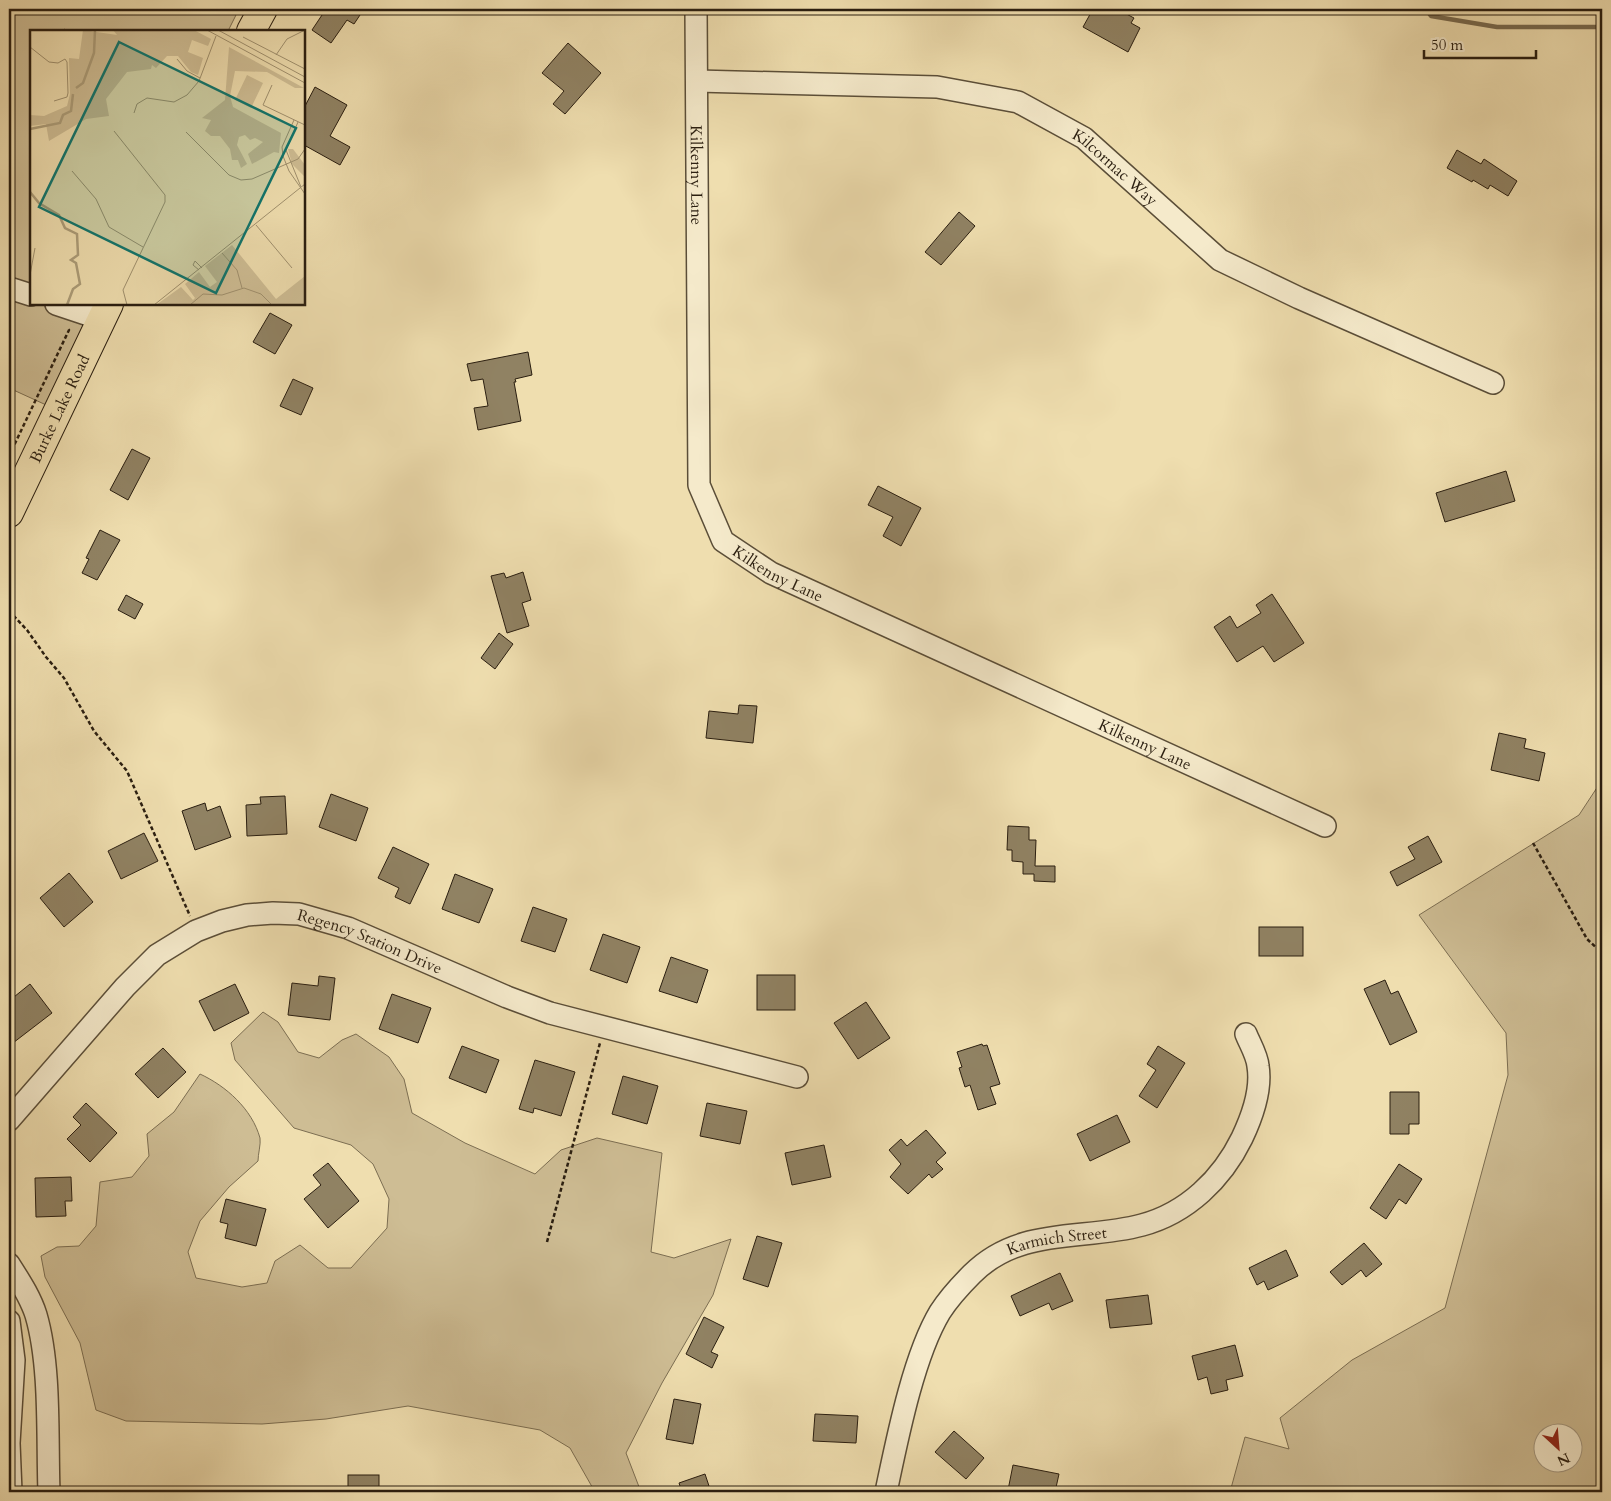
<svg xmlns="http://www.w3.org/2000/svg" width="1611" height="1501" font-family="Cardo,serif">
	<rect width="100%" height="100%" fill="#efdeaf"/>
	<filter id="stains"><feTurbulence type="fractalNoise" baseFrequency=".004" numOctaves="4"/><feColorMatrix values="0 0 0 0 .2 0 0 0 0 .09 0 0 0 0 .02 0 0 0 .5 -.17"/></filter>
	<radialGradient id="worn" r=".72"><stop offset=".6" stop-color="#630" stop-opacity="0"/><stop offset="1" stop-color="#630" stop-opacity=".3"/></radialGradient>
	<!-- green -->
	<g fill="#cebd94" stroke="#7c6e52" fill-rule="evenodd">
		<path d="M9,9H239L228,31H69L64,29L62,31H31V304H105L55,409L9,388Z"/>
		<path d="M1602,780V1492H1230L1245,1437L1289,1449L1280,1418L1352,1360L1445,1308L1508,1075L1506,1033L1419,915L1579,815ZM1544,1434H1574V1464H1544Z"/>
		<path d="M263,1012L278,1022L298,1052L319,1058L342,1040L356,1034L389,1057L404,1079L412,1113L465,1143L535,1174L561,1150L597,1138L662,1153L651,1252L674,1258L731,1239L713,1295L662,1383L626,1453L641,1492H595L570,1448L540,1430L408,1406L326,1419L262,1424L126,1421L96,1410L80,1343L45,1277L41,1256L57,1247L79,1246L96,1226L100,1182L132,1177L149,1156L147,1134L174,1112L200,1074C226,1086 252,1109 260,1138C261,1144 258,1154 258,1161L229,1187L200,1221L188,1252L196,1278L242,1287L267,1283L275,1261L300,1245L328,1268H351L387,1228L389,1199L373,1164L351,1145L294,1128L235,1060L231,1043Z"/>
		<path d="M409,1487L552,1488V1492H409Z"/>
	</g>
	<g fill="none" stroke-linecap="round" stroke-linejoin="round">
		<!-- stream -->
		<path stroke="#786a4f" stroke-width="4.5" d="M1426,9L1431,16L1497,27H1602"/>
	</g>
	<!-- building -->
	<g fill="#908263" stroke="#2a1e10">
		<path d="M326,9H364L354,24L347,20L331,43L312,30Z"/>
		<path d="M1093,9H1117L1134,18L1131,23L1140,28L1128,52L1083,27Z"/>
		<path d="M568,43L601,73L565,114L553,104L564,91L542,73Z"/>
		<path d="M315,87L347,105L330,136L350,147L340,165L304,145V108Z"/>
		<path d="M1457,150L1481,164L1484,159L1517,181L1508,196L1490,185L1488,189L1473,180L1472,182L1447,168Z"/>
		<path d="M959,212L975,226L941,265L925,252Z"/>
		<path d="M270,313L292,325L275,354L253,342Z"/>
		<path d="M528,352L532,375L515,379L516,382H514L521,421L478,430L474,408L488,406L483,379L471,381L467,364Z"/>
		<path d="M293,379L313,388L301,415L280,406Z"/>
		<path d="M132,449L150,458L128,500L110,490Z"/>
		<path d="M1506,471L1515,501L1445,522L1436,493Z"/>
		<path d="M878,486L921,508L901,546L883,536L893,517L868,505Z"/>
		<path d="M100,530L120,540L97,580L82,573L89,559L86,558Z"/>
		<path d="M523,572L531,600L522,603L529,626L507,633L491,576L504,573L506,578Z"/>
		<path d="M1272,594L1304,643L1274,662L1263,646L1237,662L1214,627L1230,616L1237,628L1261,613L1256,605Z"/>
		<path d="M126,595L143,604L135,619L118,610Z"/>
		<path d="M499,633L513,644L495,669L481,658Z"/>
		<path d="M739,705L757,706L753,743L706,738L709,711L738,714Z"/>
		<path d="M1499,733L1526,739L1524,748L1545,753L1539,781L1491,770Z"/>
		<path d="M331,794L368,808L356,841L319,827Z"/>
		<path d="M285,796L287,834L247,836L246,805L261,804L260,797Z"/>
		<path d="M205,803L207,811L220,806L231,837L195,850L182,811Z"/>
		<path d="M1008,826L1029,827V840H1036L1035,866H1055V882L1034,881V874H1023V862L1012,861V850H1007Z"/>
		<path d="M144,833L158,861L121,879L108,851Z"/>
		<path d="M1428,836L1442,862L1397,886L1390,872L1415,859L1408,847Z"/>
		<path d="M393,847L429,864L410,904L395,897L399,888L378,878Z"/>
		<path d="M69,873L93,902L64,927L40,898Z"/>
		<path d="M455,874L493,889L479,923L442,909Z"/>
		<path d="M533,907L567,919L555,952L521,941Z"/>
		<rect x="1259" y="927" width="44" height="29"/>
		<path d="M603,934L640,947L627,983L590,970Z"/>
		<path d="M671,957L708,970L697,1003L659,991Z"/>
		<rect x="757" y="975" width="38" height="35"/>
		<path d="M319,976L335,978L330,1020L288,1015L292,983L318,986Z"/>
		<path d="M1385,980L1391,994L1398,991L1417,1032L1390,1045L1364,989Z"/>
		<path d="M30,984L52,1013L9,1046V1001Z"/>
		<path d="M235,984L249,1013L214,1031L199,1001Z"/>
		<path d="M392,994L431,1008L418,1043L379,1029Z"/>
		<path d="M866,1002L890,1038L858,1059L834,1023Z"/>
		<path d="M982,1044L983,1046L987,1045L1000,1084L990,1087L996,1104L978,1110L970,1085L965,1087L959,1068L962,1067L957,1052Z"/>
		<path d="M462,1046L499,1060L486,1093L449,1078Z"/>
		<path d="M1158,1046L1185,1063L1157,1108L1139,1096L1156,1070L1147,1064Z"/>
		<path d="M163,1048L186,1072L158,1098L135,1074Z"/>
		<path d="M535,1060L575,1072L561,1116L534,1108L533,1113L519,1109Z"/>
		<path d="M623,1076L658,1086L647,1124L612,1114Z"/>
		<path d="M1390,1092H1419V1124H1409V1134H1390Z"/>
		<path d="M86,1103L117,1133L90,1162L67,1139L81,1125L73,1117Z"/>
		<path d="M707,1103L747,1111L740,1144L700,1136Z"/>
		<path d="M1117,1115L1130,1142L1090,1161L1077,1134Z"/>
		<path d="M926,1130L946,1153L936,1162L943,1169L932,1178L929,1174L908,1194L890,1177L901,1164L889,1150L901,1139L907,1146Z"/>
		<path d="M824,1145L831,1177L792,1185L785,1153Z"/>
		<path d="M328,1163L359,1201L328,1228L304,1199L321,1185L313,1175Z"/>
		<path d="M1399,1164L1422,1179L1406,1204L1399,1199L1386,1219L1370,1208Z"/>
		<path d="M71,1177L72,1201H65L66,1216L36,1217L35,1178Z"/>
		<path d="M226,1199L266,1209L256,1246L225,1238L228,1224L220,1222Z"/>
		<path d="M757,1236L782,1243L768,1287L743,1279Z"/>
		<path d="M1364,1243L1382,1264L1366,1277L1361,1270L1342,1285L1330,1272Z"/>
		<path d="M1286,1250L1298,1276L1268,1290L1264,1281L1257,1285L1249,1268Z"/>
		<path d="M1060,1273L1073,1301L1052,1310L1049,1303L1020,1316L1011,1296Z"/>
		<path d="M1148,1295L1152,1324L1110,1328L1106,1300Z"/>
		<path d="M704,1317L724,1327L711,1352L718,1355L712,1368L686,1354Z"/>
		<path d="M1235,1345L1243,1376L1226,1380L1228,1390L1211,1394L1207,1377L1198,1380L1192,1356Z"/>
		<path d="M674,1399L701,1404L693,1444L666,1439Z"/>
		<path d="M815,1414L858,1416L856,1443L813,1441Z"/>
		<path d="M954,1431L984,1458L966,1479L935,1452Z"/>
		<path d="M1013,1465L1059,1474L1055,1492L1008,1490Z"/>
		<path d="M705,1474L711,1492H682L679,1483Z"/>
		<rect x="348" y="1475" width="31" height="17"/>
	</g>
	<g fill="none" stroke-linecap="round" stroke-linejoin="round">
		<!-- minor casing -->
		<g stroke="#5b4e38" stroke-width="24">
			<g id="minor">
				<path id="s1" d="M696,9L699,485L723,541L771,573L1325,826"/>
				<path id="s2" d="M697,81L937,87L1018,102L1084,138L1220,260L1299,298L1493,383"/>
				<path d="M9,288L31,295"/>
				<path d="M56,304L101,319"/>
				<path id="s3" d="M9,1120L125,987L157,955L196,931L222,921L247,915L273,913L299,914L348,928L507,997L550,1013L797,1077"/>
				<path d="M9,1264C19,1280 30,1296 36,1315C51,1366 47,1439 49,1492"/>
				<path d="M9,1321L14,1360L9,1443L11,1492"/>
				<path id="s4" d="M886,1492C897,1440 913,1357 940,1312C949,1298 960,1286 972,1274C1020,1226 1083,1241 1142,1225C1187,1213 1222,1179 1242,1138C1252,1117 1262,1090 1258,1066C1257,1055 1250,1044 1246,1034"/>
			</g>
		</g>
		<!-- major casing -->
		<g stroke="#2a1e10" stroke-width="30">
			<g id="major">
				<path d="M251,31L263,9"/>
				<path id="s5" d="M9,513L109,304"/>
			</g>
		</g>
		<!-- path -->
		<g stroke="#2a1e10" stroke-width="2.5" stroke-dasharray="4 2.5" stroke-linecap="butt">
			<path d="M9,456L69,330L67,328"/>
			<path d="M9,611L27,630L46,657L64,678L94,731L127,771L190,916"/>
			<path d="M1533,843L1587,939L1602,953"/>
			<path d="M547,1242L600,1043"/>
		</g>
		<!-- minor -->
		<use href="#minor" stroke="#f5eacb" stroke-width="21"/>
		<!-- major -->
		<use href="#major" stroke="#efdeaf" stroke-width="28"/>
	</g>
	<g text-anchor="middle" stroke-width="4" stroke-linejoin="round" paint-order="stroke">
		<!-- street labels -->
		<g font-size="16" fill="#2a1e10" stroke="#f5eacb">
			<text dy="6" stroke="none"><textPath href="#s2" startOffset="440">Kilcormac Way</textPath></text>
			<text dy="6" stroke="none"><textPath href="#s1" startOffset="166">Kilkenny Lane</textPath></text>
			<text dy="6" stroke="none"><textPath href="#s5" startOffset="116">Burke Lake Road</textPath></text>
			<text dy="6" stroke="none"><textPath href="#s1" startOffset="601">Kilkenny Lane</textPath></text>
			<text dy="6" stroke="none"><textPath href="#s1" startOffset="1006">Kilkenny Lane</textPath></text>
			<text dy="6" stroke="none"><textPath href="#s3" startOffset="449">Regency Station Drive</textPath></text>
			<text dy="6" stroke="none"><textPath href="#s4" startOffset="332">Karmich Street</textPath></text>
		</g>
	</g>
	<!-- overview -->
	<g transform="translate(30 30)">
		<rect width="275" height="275" fill="#efdeaf"/>
		<path d="M53,0L87,5L83,0H164L181,9L178,16L162,10L158,22L173,28L168,45L161,42L148,26H137L126,38L122,35L121,39L97,42L76,69L79,86L56,89L19,111L16,94L0,96V85L14,86L37,76L40,64L39,31V28L49,29ZM199,17L274,58H265L237,42L205,41L200,66L203,77L251,103L249,123L244,122L222,134L218,124L233,112L225,108L220,110L215,105L209,107L207,115L217,134L211,138L208,130H202L200,119L190,106H181L175,101L181,90L172,88L195,70ZM217,45L233,53L221,78L205,70ZM258,119H263L275,135V147L262,134ZM202,215L246,269L275,246V275H126L151,257L163,270L165,268L155,254L169,242L180,257L187,252L175,236Z" fill="#cebd94"/>
		<path fill="none" stroke="#ac9d79" stroke-width="2.5" d="M46,58L53,53L64,23L65,0M0,99L30,93L33,85L41,81L43,64M0,162L9,173L29,185L35,198L47,204L48,225L41,230L46,233L50,254L43,259L37,275"/>
		<path fill="none" stroke="#a0916f" stroke-width="1" d="M177,0L275,53M188,0L275,47M213,7L275,39M0,17L19,32L28,33L35,29L37,32L38,63L37,67L24,71M246,25L257,9L275,0M147,29L157,41L170,48M242,55L233,75L275,95M104,83L107,74L117,68L144,72L157,65L169,51L186,6M264,90L252,117L253,126L259,141L275,164M268,92L256,120L271,157M84,101L135,165V172L93,260L97,275M156,102L199,145L211,150L222,149L268,129L275,119M42,141L66,169L79,197L113,217M226,195L262,238M192,223L207,240L212,258M169,240L163,235L165,231L172,238M0,245L5,218M124,275L275,154M160,275L173,264L192,265L214,258L231,264L242,275"/>
		<path fill="#0f766e" fill-opacity="0.15" stroke="#0f766e" stroke-width="2.5" d="M89,12L266,98L186,263L9,177Z"/>
		<rect width="275" height="275" fill="none" stroke="#2a1e10" stroke-width="2.5"/>
	</g>
	<!-- margin -->
	<rect width="1611" height="1501" fill="none" stroke="#efdeaf" stroke-width="30"/>
	<rect x="10" y="10" width="1591" height="1481" fill="none" stroke="#2a1e10" stroke-width="2.5"/>
	<rect x="15" y="15" width="1581" height="1471" fill="none" stroke="#2a1e10"/>
	<!-- north arrow -->
	<g transform="translate(1558 1448) rotate(154)"><circle r="24" fill="#f5eacb" stroke="#a49880"/>
	<path d="M0-4L9 19L0 12L-9 19Z" fill="#8f2418"/>
	<text y="-8" font-size="14" font-weight="bold" text-anchor="middle" fill="#2a1e10">N</text>
	</g>
	<!-- scale -->
	<path d="M1424 50v8h112v-8" fill="none" stroke="#2a1e10" stroke-width="2.5"/>
	<text x="1431" y="50" font-size="15" fill="#2a1e10" stroke="#f5eacb" stroke-width="4" paint-order="stroke">50 m</text>
	<rect width="100%" height="100%" filter="url(#stains)"/>
	<rect width="100%" height="100%" fill="url(#worn)"/>
</svg>
